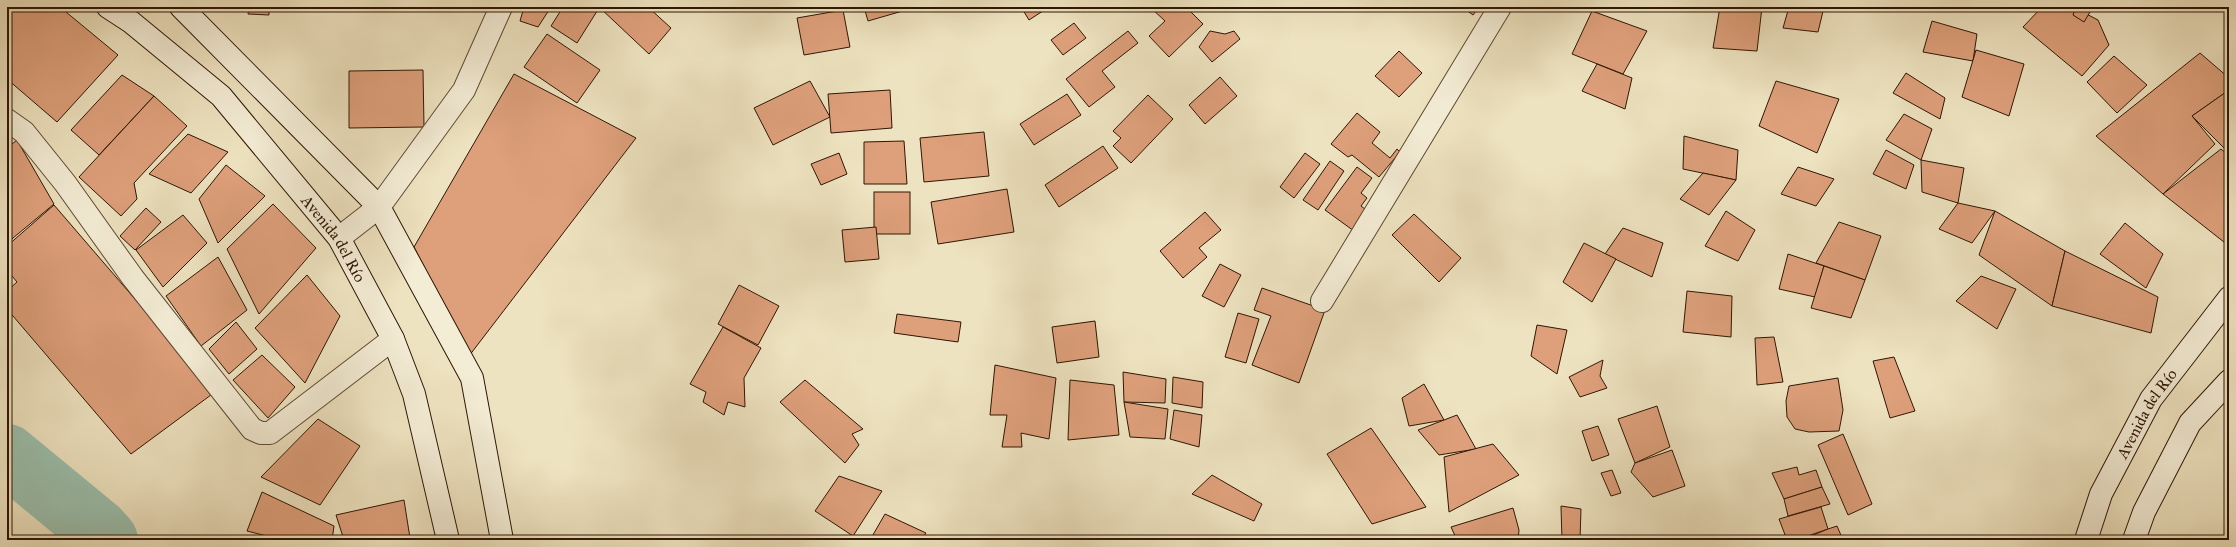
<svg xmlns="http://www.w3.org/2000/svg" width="2236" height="547" font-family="'IM FELL Great Primer',serif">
	<rect width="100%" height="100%" fill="#eee3c0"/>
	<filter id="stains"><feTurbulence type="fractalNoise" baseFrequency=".005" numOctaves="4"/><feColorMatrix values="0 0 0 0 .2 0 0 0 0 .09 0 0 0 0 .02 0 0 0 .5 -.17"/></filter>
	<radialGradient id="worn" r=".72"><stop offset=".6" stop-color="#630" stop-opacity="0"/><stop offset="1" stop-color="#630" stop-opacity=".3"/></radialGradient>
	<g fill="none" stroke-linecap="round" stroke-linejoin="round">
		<!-- river -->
		<path stroke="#9bbfac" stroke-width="62" d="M7,455L98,530L107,540"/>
	</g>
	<!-- building -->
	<g fill="#dea07b" stroke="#2e1604">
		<path d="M7,7H60L118,55L57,122L7,79Z"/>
		<path d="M249,7H269V15L248,14Z"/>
		<path d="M524,7H551L538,27L520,21Z"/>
		<path d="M563,7L599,8L577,43L551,26Z"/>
		<path d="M599,7H648L671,28L649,54Z"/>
		<path d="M864,7H905L906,10L868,21Z"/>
		<path d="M1021,7H1049L1029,20Z"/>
		<path d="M1186,7L1203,24L1169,57L1149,36L1165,21L1151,8Z"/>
		<path d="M1462,7H1479L1473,15Z"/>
		<path d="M1720,7H1762L1757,51L1713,48Z"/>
		<path d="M1789,7H1824L1818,32L1783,28Z"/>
		<path d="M2042,7H2073L2098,20L2109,45L2082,76L2023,27Z"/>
		<path d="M2076,7H2093L2084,22L2073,15Z"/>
		<path d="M843,10L850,47L804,55L797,18Z"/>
		<path d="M1592,11L1647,31L1623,74L1572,54Z"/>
		<path d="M1932,21L1977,34L1973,61L1923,52Z"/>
		<path d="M1074,23L1086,38L1063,55L1051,40Z"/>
		<path d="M1128,31L1138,43L1102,71L1115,87L1089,107L1066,79Z"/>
		<path d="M1210,31L1225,34L1234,31L1240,39L1212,62L1199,47Z"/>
		<path d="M547,34L600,70L577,103L524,67Z"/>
		<path d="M1976,50L2024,64L2009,116L1962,97Z"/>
		<path d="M1399,51L1422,73L1399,97L1375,76Z"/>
		<path d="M2200,53L2229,78V90L2192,116L2215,144L2163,194L2096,136Z"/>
		<path d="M2114,56L2147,85L2117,113L2087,82Z"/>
		<path d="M1597,64L1632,78L1625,109L1582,91Z"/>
		<path d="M423,70L424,127L349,128V71Z"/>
		<path d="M1906,73L1945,98L1940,119L1893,93Z"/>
		<path d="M514,74L636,138L469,356L414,247Z"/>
		<path d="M122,75L154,96L99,155L71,130Z"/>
		<path d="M1220,77L1237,96L1205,124L1189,105Z"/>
		<path d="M810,81L830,117L773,145L754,108Z"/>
		<path d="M1776,81L1839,99L1817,153L1759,126Z"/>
		<path d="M890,90L892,128L831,133L828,94Z"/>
		<path d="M2229,90V153L2192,116Z"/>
		<path d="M1067,94L1081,115L1034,145L1020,124Z"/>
		<path d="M1148,95L1173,119L1131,163L1113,146L1121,138L1113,131Z"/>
		<path d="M154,96L187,126L134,183L137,199L121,216L79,177Z"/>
		<path d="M1357,113L1380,132L1372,143L1390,158L1397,149L1400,152L1379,177L1352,155L1348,157L1331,144Z"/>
		<path d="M1904,114L1932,129L1921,160L1886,140Z"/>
		<path d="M984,132L989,176L924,182L920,138Z"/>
		<path d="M188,134L228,152L191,193L149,174Z"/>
		<path d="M1684,136L1738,150L1736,180L1683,169Z"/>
		<path d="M17,140L54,204L7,243V148Z"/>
		<path d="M904,141L907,184H864V142Z"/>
		<path d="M1103,146L1118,168L1059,207L1045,185Z"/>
		<path d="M2221,149L2229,156V246L2163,194Z"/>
		<path d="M1886,150L1914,165L1906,189L1873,174Z"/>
		<path d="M839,153L847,174L821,185L811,164Z"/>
		<path d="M1305,153L1320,164L1294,198L1280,187Z"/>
		<path d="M1921,160L1964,168L1958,203L1922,192Z"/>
		<path d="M1330,161L1344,171L1318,210L1303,200Z"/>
		<path d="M226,165L265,196L218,243L199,199Z"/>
		<path d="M1357,167L1372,178L1361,193L1367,198L1361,206L1369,212L1354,231L1325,210Z"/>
		<path d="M1798,167L1834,179L1816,206L1781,194Z"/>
		<path d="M1703,173L1736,180L1709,215L1680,199Z"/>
		<path d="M1007,189L1014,232L938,244L931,202Z"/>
		<rect x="874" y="192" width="36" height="42"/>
		<path d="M1958,203L1995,211L1972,243L1939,229Z"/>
		<path d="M273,204L316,248L259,314L227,249Z"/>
		<path d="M54,205L215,392L131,454L7,309V291L17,282L7,270V246Z"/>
		<path d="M146,208L161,222L135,250L120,236Z"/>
		<path d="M1726,211L1755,230L1738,261L1705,246Z"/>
		<path d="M1995,211L2065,251L2052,306L1979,255Z"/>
		<path d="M1205,212L1221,230L1199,248L1207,257L1183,278L1160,251Z"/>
		<path d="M1414,214L1461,258L1439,282L1392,235Z"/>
		<path d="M183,215L207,243L163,287L136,250Z"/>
		<path d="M1839,222L1881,236L1865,280L1816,263Z"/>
		<path d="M2125,223L2163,254L2146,288L2100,254Z"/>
		<path d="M876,227L879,259L845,262L842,230Z"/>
		<path d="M1623,228L1663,243L1652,277L1605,254Z"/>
		<path d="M1584,243L1616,259L1592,302L1563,282Z"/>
		<path d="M2065,251L2158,297L2151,333L2052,306Z"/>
		<path d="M1788,254L1824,266L1815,297L1779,289Z"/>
		<path d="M218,257L247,310L201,346L166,296Z"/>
		<path d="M1220,264L1241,275L1224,307L1202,296Z"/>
		<path d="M1824,266L1865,280L1851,318L1811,308Z"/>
		<path d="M307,275L340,316L305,383L255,328Z"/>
		<path d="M1981,276L2016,289L1997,329L1956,301Z"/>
		<path d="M739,285L779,306L758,345L718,324Z"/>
		<path d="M1262,288L1325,310L1299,383L1252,365L1271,316L1254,310Z"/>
		<path d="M1687,291L1732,296L1731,337L1683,332Z"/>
		<path d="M1238,313L1259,319L1246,363L1225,357Z"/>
		<path d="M897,314L961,322L958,342L894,333Z"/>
		<path d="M1095,321L1099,357L1057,363L1052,327Z"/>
		<path d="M236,322L257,349L229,374L209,349Z"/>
		<path d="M1537,325L1567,330L1557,374L1531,356Z"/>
		<path d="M723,327L761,348L744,378L745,407L728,402L724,415L703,402L706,392L690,384Z"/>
		<path d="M1774,337L1783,382L1757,385L1755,338Z"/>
		<path d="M262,355L295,387L268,418L233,380Z"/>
		<path d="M1894,357L1915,411L1890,418L1873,361Z"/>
		<path d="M1603,360L1600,376L1607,388L1580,397L1569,377Z"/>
		<path d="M995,365L1056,378L1049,439L1021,433L1022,447H1002L1007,415H990Z"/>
		<path d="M1123,372L1166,379L1165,403L1124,402Z"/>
		<path d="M1173,377L1203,382L1202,408L1172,403Z"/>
		<path d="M1838,378L1843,410L1839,431L1809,432L1795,429L1787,417L1786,401L1789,386Z"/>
		<path d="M805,380L863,429L852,434L859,445L845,463L780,402Z"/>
		<path d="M1070,380L1114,385L1119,435L1068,440Z"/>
		<path d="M1424,384L1444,420L1409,426L1402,398Z"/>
		<path d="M1124,402L1168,409L1165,439L1130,437Z"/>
		<path d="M1657,406L1670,447L1635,463L1618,419Z"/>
		<path d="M1174,410L1202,415L1199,447L1170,439Z"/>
		<path d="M1457,415L1476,449L1439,455L1418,430Z"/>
		<path d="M318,419L360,446L320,505L261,477Z"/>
		<path d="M1598,426L1609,455L1592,461L1582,431Z"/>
		<path d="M1371,428L1426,507L1372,524L1327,454Z"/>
		<path d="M1843,434L1872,504L1848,515L1818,445Z"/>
		<path d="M1493,444L1519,475L1449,512L1444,457Z"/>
		<path d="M1672,450L1685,486L1653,497L1631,472L1635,463Z"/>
		<path d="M1797,467L1799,475L1816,470L1822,487L1784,499L1772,473Z"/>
		<path d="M1612,470L1621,493L1611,496L1601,473Z"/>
		<path d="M1212,475L1262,504L1254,521L1192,494Z"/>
		<path d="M839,476L882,491L853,536L815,511Z"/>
		<path d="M1822,487L1830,504L1788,516L1784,499Z"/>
		<path d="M262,492L334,526L332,540H282L247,531Z"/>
		<path d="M404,500L410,538L404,540H344L336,515Z"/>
		<path d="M1561,506L1581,509L1580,540H1562Z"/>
		<path d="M1821,507L1828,529L1796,540H1787L1779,519Z"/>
		<path d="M1513,508L1519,530L1518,540H1457L1451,527Z"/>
		<path d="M885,514L926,533L921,540H870Z"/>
		<path d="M1837,526L1843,540H1801L1828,529Z"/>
	</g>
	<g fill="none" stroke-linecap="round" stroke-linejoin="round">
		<!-- street casing -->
		<g stroke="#5e4933" stroke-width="24">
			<g id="street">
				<path d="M7,120L24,132L65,183L133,278L252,429L261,433H270L393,339"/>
				<path d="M339,238L379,207L464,90L501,7"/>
				<path d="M1322,301L1500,7"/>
			</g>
		</g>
		<!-- secondary casing -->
		<g stroke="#2e1604" stroke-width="24">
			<g id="secondary">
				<path id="s1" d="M108,7L131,22L221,96L339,238L393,339L414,394L448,540"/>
				<path d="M181,7L379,207L472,378L502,540"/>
				<path id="s2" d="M2086,540L2101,494L2151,399L2229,298"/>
				<path d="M2134,540L2144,512L2190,423L2229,381"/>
			</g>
		</g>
		<!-- street -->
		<use href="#street" stroke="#f4edd6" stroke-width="22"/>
		<!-- secondary -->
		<use href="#secondary" stroke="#f4edd6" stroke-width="22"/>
	</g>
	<g text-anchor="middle" stroke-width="3" stroke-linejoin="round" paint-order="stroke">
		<!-- street labels -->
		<g font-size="16" fill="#2e1604" stroke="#f4edd6">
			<text dy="6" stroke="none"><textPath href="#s1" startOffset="326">Avenida del Río</textPath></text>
			<text dy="6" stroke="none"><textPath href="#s2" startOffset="141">Avenida del Río</textPath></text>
		</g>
	</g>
	<!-- margin -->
	<rect width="2236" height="547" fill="none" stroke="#eee3c0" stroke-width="24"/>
	<rect x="8" y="8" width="2220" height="531" fill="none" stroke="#2e1604" stroke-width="2"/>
	<rect x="12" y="12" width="2212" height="523" fill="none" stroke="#2e1604"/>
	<rect width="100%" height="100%" filter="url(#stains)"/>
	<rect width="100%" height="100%" fill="url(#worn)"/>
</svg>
